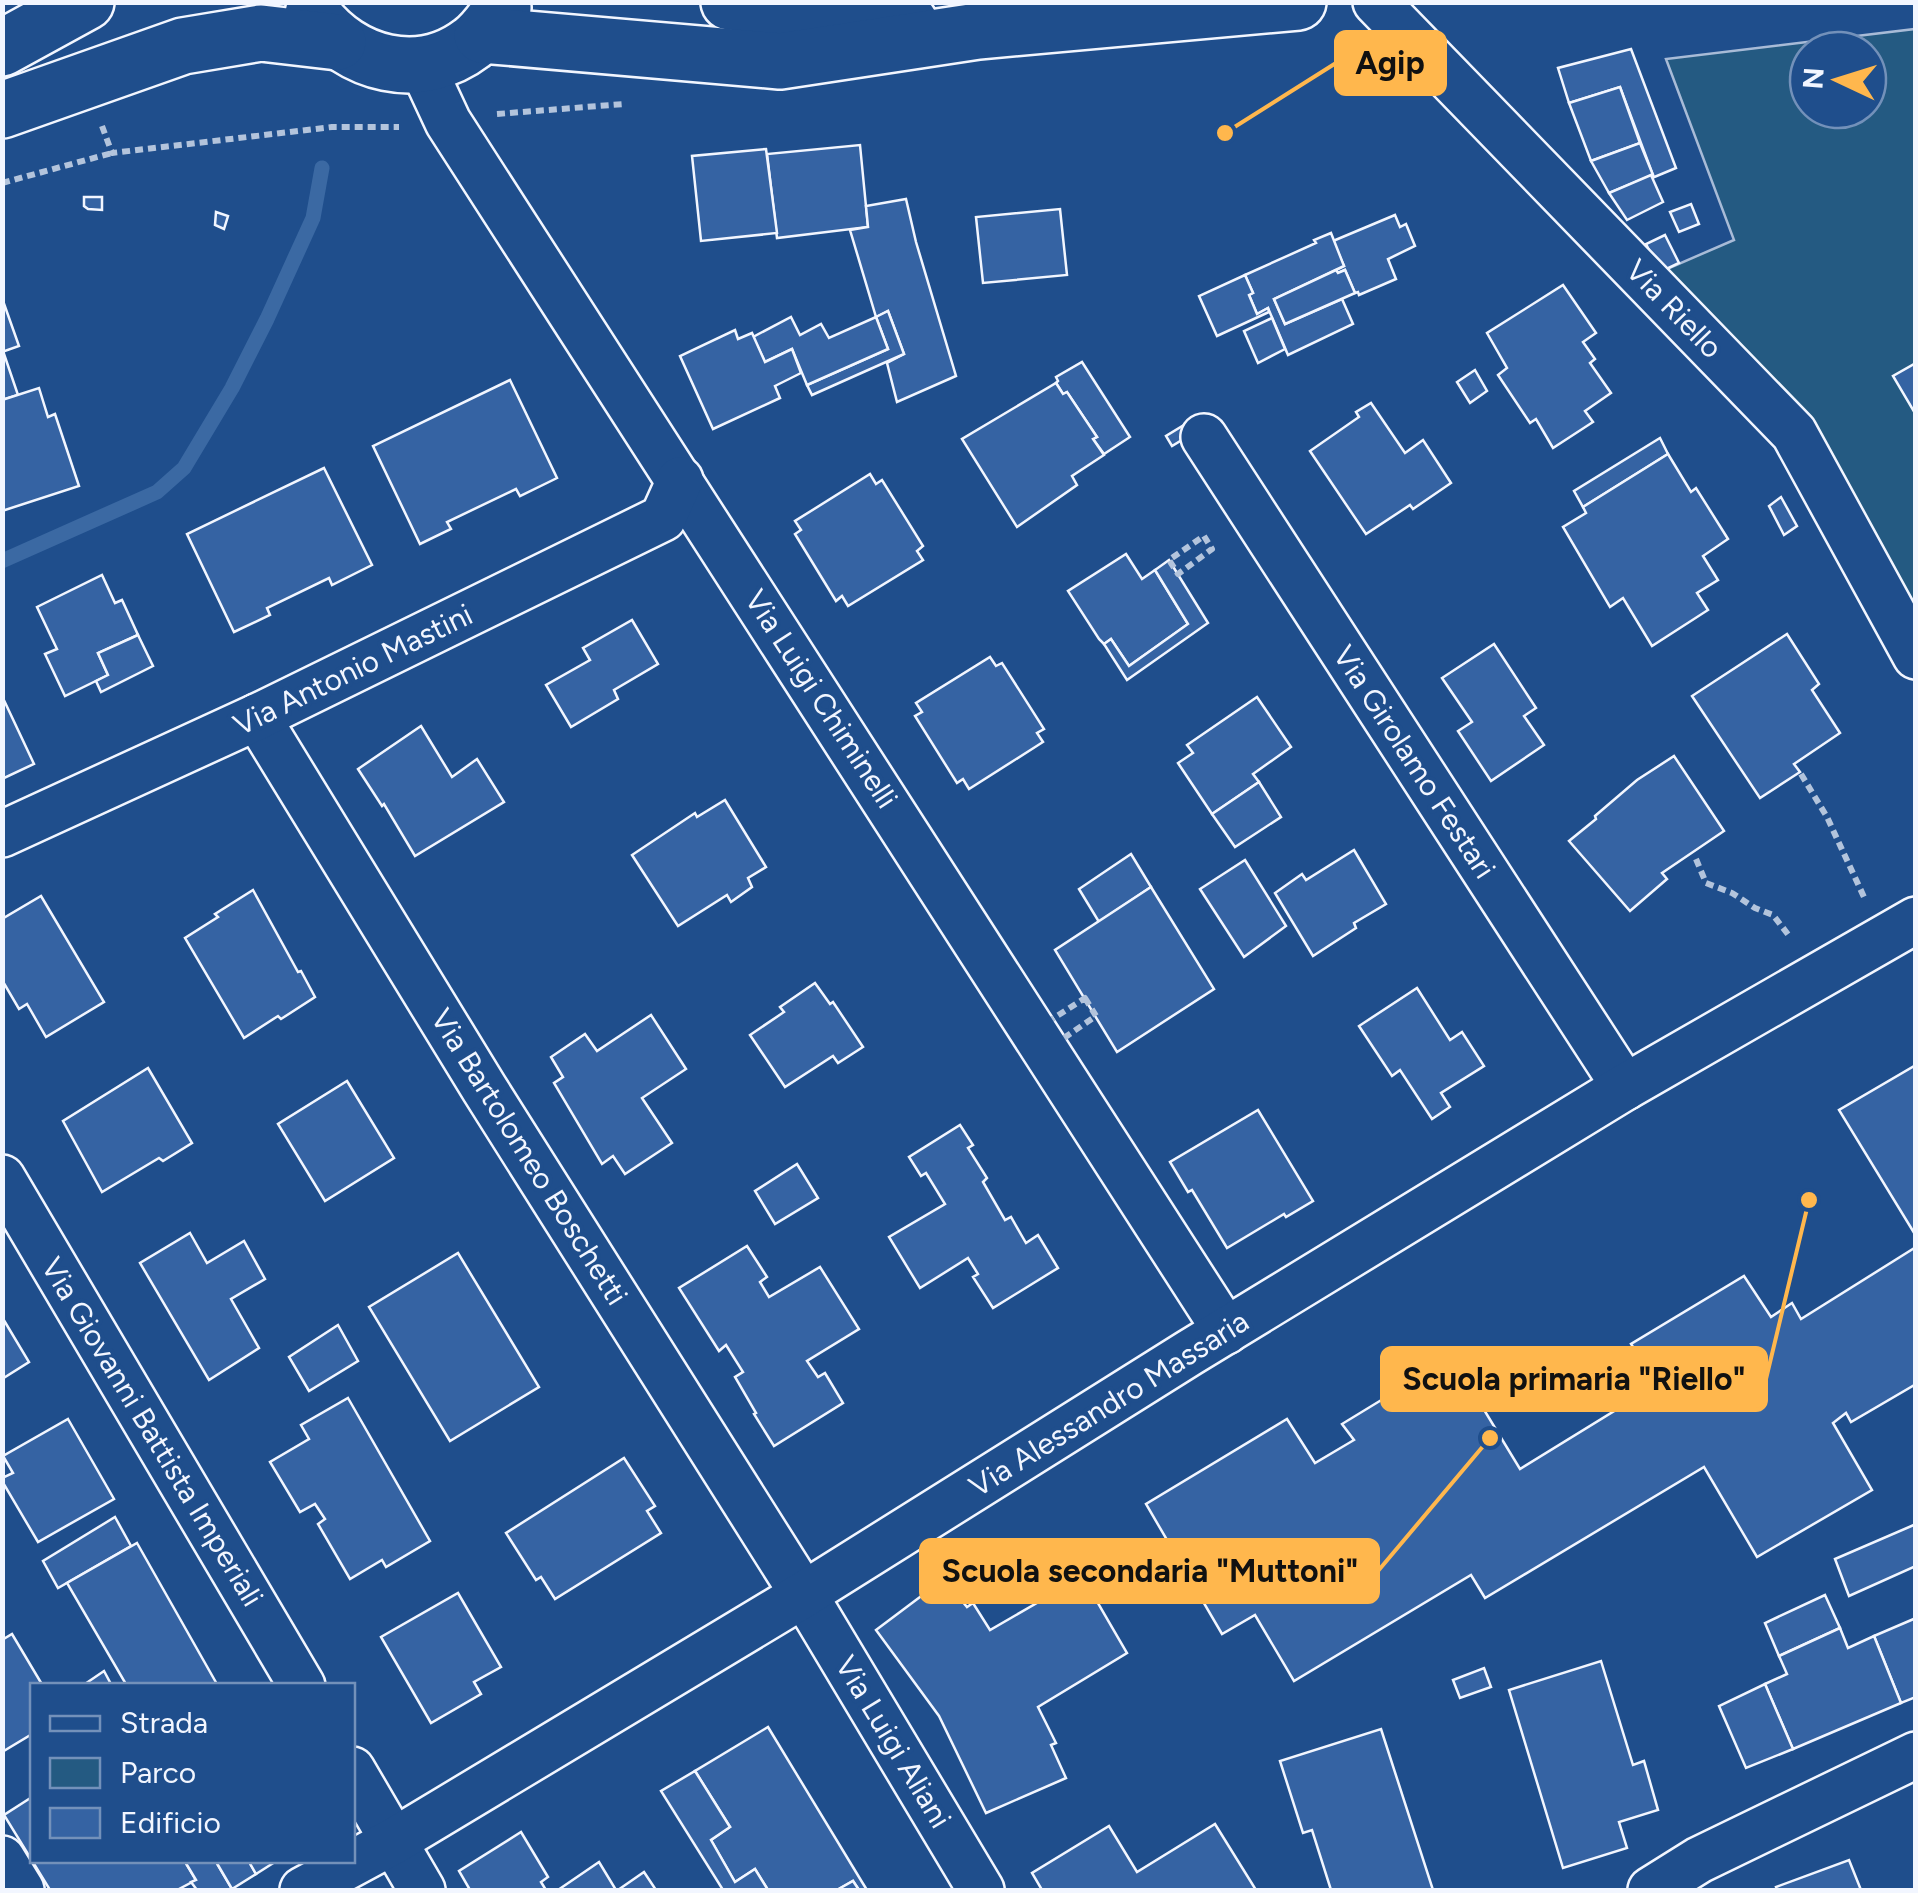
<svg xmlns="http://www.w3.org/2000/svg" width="1918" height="1893" font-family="Figtree,sans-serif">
	<rect width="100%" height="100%" fill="#1f4e8c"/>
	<!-- green -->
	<path fill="#245a82" stroke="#a8bbd7" stroke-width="2.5" fill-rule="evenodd" d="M1915,29V616L1660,272L1734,240L1666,59ZM1808,50H1868V110H1808Z"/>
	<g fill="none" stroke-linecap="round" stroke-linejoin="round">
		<!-- stream -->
		<path stroke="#3b69a3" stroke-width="15" d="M2,561L157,492L184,468L232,388L267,319L313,218L322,168"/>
	</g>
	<!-- building -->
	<g fill="#3563a3" stroke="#f2f6ff" stroke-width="2.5">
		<path d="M1631,49L1676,168L1652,178L1653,175L1620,87L1569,103L1558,68Z"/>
		<path d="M1620,87L1640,143L1591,161L1569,103Z"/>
		<path d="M1640,143L1653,175L1609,193L1591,161Z"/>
		<path d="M860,145L868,227L777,238L767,154Z"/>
		<path d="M766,149L777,233L701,241L692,156Z"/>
		<path d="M1651,175L1663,202L1627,220L1609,193Z"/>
		<path d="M84,197H102V210L88,209L84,206Z"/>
		<path d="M906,199L916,242L956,376L897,402L887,363L904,354L888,311L876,317L850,230L868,227L866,206Z"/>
		<path d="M1691,204L1699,224L1679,232L1670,212Z"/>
		<path d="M1060,209L1067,275L983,283L976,217Z"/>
		<path d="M216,212L228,216L224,229L215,225Z"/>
		<path d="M1395,215L1400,227L1406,224L1415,246L1388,259L1396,279L1359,295L1358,292L1355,293L1345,270L1338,273L1336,270L1344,266L1333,241Z"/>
		<path d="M1331,233L1344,266L1274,299L1285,324L1342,299L1353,324L1288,355L1268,308L1257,314L1249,295L1253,293L1245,275L1316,243L1314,240Z"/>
		<path d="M1665,235L1679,263L1660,272L1646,244Z"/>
		<path d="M1336,270L1338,273L1345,270L1355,293L1285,324L1274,299Z"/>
		<path d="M1245,275L1253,293L1249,295L1257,314L1268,308L1269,312L1217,336L1199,296Z"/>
		<path d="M1563,285L1596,333L1583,342L1595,359L1590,363L1611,393L1585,411L1593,422L1553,448L1536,419L1530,423L1498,375L1507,368L1487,333Z"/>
		<path d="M2,298L19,346L2,352Z"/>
		<path d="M888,311L904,354L812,395L807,385L888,349L876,317Z"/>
		<path d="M791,317L800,335L821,324L829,338L876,317L888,349L807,385L792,349L765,362L753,337Z"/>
		<path d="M1272,318L1285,349L1258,363L1244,331Z"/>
		<path d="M735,330L738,339L752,333L765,362L792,349L801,373L775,386L780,398L713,429L680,356Z"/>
		<path d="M3,351L18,395L2,400V352Z"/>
		<path d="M1082,362L1130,437L1104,454L1093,439L1097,437L1067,392L1063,394L1056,383L1058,381L1056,377Z"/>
		<path d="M1916,363V415L1893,376Z"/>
		<path d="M1475,370L1487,391L1470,403L1457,382Z"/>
		<path d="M510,380L557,478L520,496L516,489L447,522L451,529L420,544L373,446Z"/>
		<path d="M1056,383L1063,394L1067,392L1097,437L1093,439L1104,455L1072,476L1077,485L1017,527L962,439Z"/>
		<path d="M39,388L48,417L55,414L79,486L2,511V400Z"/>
		<path d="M1371,403L1405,453L1423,440L1451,483L1413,509L1410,505L1366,534L1310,451L1359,417L1356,412Z"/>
		<path d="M1184,425L1190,435L1172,446L1166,436Z"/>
		<path d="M1660,438L1668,454L1583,507L1574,491Z"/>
		<path d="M1668,454L1691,492L1696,488L1728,539L1703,556L1718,580L1697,593L1708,610L1652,646L1623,598L1610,607L1563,527L1586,513L1583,507Z"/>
		<path d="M324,468L372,565L332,585L329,578L267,608L270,615L234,632L187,534Z"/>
		<path d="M870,474L876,484L882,480L923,546L917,551L923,560L848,606L842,596L836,601L795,534L801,530L795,521Z"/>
		<path d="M1781,497L1797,526L1784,535L1769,506Z"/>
		<path d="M1126,554L1142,579L1155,570L1188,624L1129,666L1111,639L1104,644L1099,639L1068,591Z"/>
		<path d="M1169,560L1208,623L1127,680L1104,644L1111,639L1129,666L1188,624L1155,570Z"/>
		<path d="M102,575L115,603L122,600L138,635L98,653L108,675L65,696L45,654L57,649L37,607Z"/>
		<path d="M632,620L658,664L614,690L618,699L571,727L546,685L590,660L583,648Z"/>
		<path d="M1787,634L1819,684L1812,690L1840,733L1794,764L1800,772L1760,798L1692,696Z"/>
		<path d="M138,635L153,666L101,692L96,681L108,675L98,653Z"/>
		<path d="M1494,644L1536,708L1524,716L1544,745L1491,781L1458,731L1472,722L1442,678Z"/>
		<path d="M990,657L996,666L1002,663L1044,729L1037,733L1043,742L969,789L963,779L957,783L915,716L922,712L916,703Z"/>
		<path d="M2,696L34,764L2,779Z"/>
		<path d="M1257,697L1291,747L1253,774L1259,782L1212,814L1178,763L1193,753L1187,745Z"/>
		<path d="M421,726L452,777L477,759L504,802L415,856L384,804L382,806L358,769Z"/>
		<path d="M1674,756L1724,831L1662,873L1667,879L1630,911L1569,841L1596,819L1595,816L1637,780Z"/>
		<path d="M1259,782L1281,817L1235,847L1212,814Z"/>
		<path d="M725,800L766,867L748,878L752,887L731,902L727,895L678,926L632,855L695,813L697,817Z"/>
		<path d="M1354,850L1386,904L1354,923L1356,928L1313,956L1275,893L1302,874L1306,880Z"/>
		<path d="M1131,854L1151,887L1099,922L1079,889Z"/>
		<path d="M1245,860L1286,926L1244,957L1200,889Z"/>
		<path d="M1151,887L1214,989L1117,1052L1055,950Z"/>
		<path d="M253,890L298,972L301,971L315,997L281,1019L278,1016L244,1038L185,938L218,917L215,914Z"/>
		<path d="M41,896L104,1002L46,1037L27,1004L19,1009L2,980V919Z"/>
		<path d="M815,983L830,1004L833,1002L863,1047L838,1063L833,1056L785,1087L750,1035L784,1012L780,1007Z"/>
		<path d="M1417,988L1450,1040L1462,1032L1484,1066L1441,1093L1450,1107L1432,1119L1400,1070L1392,1076L1359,1026Z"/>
		<path d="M651,1015L686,1069L642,1098L672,1143L625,1174L613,1156L602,1164L554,1083L563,1077L551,1057L585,1034L597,1051Z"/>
		<path d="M1916,1065V1236L1839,1110Z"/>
		<path d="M148,1068L192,1143L163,1161L159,1158L102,1192L63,1121Z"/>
		<path d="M347,1081L394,1158L325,1201L278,1124Z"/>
		<path d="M1258,1110L1313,1201L1286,1217L1284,1214L1227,1248L1192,1190L1188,1192L1170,1162Z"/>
		<path d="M960,1125L973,1145L968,1148L987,1178L983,1182L1005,1220L1011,1217L1026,1243L1038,1235L1058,1268L993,1308L973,1277L978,1274L968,1258L920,1288L889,1237L945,1204L926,1173L921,1176L909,1157Z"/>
		<path d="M797,1164L818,1198L775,1224L755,1191Z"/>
		<path d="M190,1233L207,1263L244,1241L265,1279L231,1299L259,1348L209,1380L140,1263Z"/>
		<path d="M747,1246L767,1277L760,1282L769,1297L820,1267L859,1329L807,1361L818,1377L825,1373L843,1403L774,1446L754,1414L756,1413L735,1377L743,1372L726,1345L719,1351L679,1288Z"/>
		<path d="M1916,1247V1384L1851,1422L1846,1413L1833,1423L1872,1490L1757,1557L1704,1467L1485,1598L1471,1575L1294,1681L1255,1615L1222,1634L1146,1504L1287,1419L1315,1463L1354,1440L1342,1424L1452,1357L1520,1469L1658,1384L1631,1344L1744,1276L1771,1317L1792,1303L1801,1319Z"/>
		<path d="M458,1253L539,1387L450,1441L369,1307Z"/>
		<path d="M2,1317L29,1362L2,1379Z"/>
		<path d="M338,1325L358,1361L309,1391L289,1357Z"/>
		<path d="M348,1398L430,1541L386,1567L382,1560L350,1579L318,1524L325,1519L315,1504L300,1512L270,1462L309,1439L301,1425Z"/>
		<path d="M68,1419L114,1499L38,1542L2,1481V1478L13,1473L3,1456Z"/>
		<path d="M624,1458L655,1506L647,1511L661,1533L555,1599L541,1577L536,1580L506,1533Z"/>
		<path d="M115,1517L131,1546L58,1588L43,1561Z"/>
		<path d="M1916,1524V1566L1849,1596L1835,1559Z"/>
		<path d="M137,1543L218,1686H127L67,1583Z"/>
		<path d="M944,1579L967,1607L973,1603L990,1630L1049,1596L1053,1600L1084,1579L1127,1653L1038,1707L1056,1743L1051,1745L1066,1778L986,1813L939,1716L876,1630Z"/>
		<path d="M458,1593L501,1667L474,1682L481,1694L431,1723L381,1637Z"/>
		<path d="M1825,1595L1840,1628L1779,1656L1765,1623Z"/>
		<path d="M1916,1618V1697L1901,1703L1874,1636Z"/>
		<path d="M1840,1628L1848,1648L1874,1636L1901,1703L1793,1749L1765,1684L1787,1674L1779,1656Z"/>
		<path d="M12,1634L43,1686H32V1734L2,1752V1640Z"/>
		<path d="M1601,1661L1633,1765L1644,1761L1658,1810L1619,1822L1627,1848L1563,1868L1509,1690Z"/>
		<path d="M1484,1668L1491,1687L1460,1698L1453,1680Z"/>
		<path d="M104,1671L112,1686H82Z"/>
		<path d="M1765,1684L1793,1749L1746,1768L1719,1706Z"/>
		<path d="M768,1727L862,1882L867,1890H859L853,1881L837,1890H768L755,1869L735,1882L711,1840L730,1827L695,1771Z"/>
		<path d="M1381,1729L1433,1890H1331L1312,1830L1303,1833L1280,1761Z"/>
		<path d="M695,1771L730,1827L711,1840L735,1882L755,1869L768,1890H723L661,1791Z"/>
		<path d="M32,1797V1860H184L196,1880L177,1890H50L4,1815Z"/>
		<path d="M1215,1824L1256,1890H1042L1032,1873L1109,1826L1137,1872Z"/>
		<path d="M521,1832L548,1877L541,1882L546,1890H470L459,1871Z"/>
		<path d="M184,1860H215L232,1889L197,1890L191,1882L196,1880Z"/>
		<path d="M215,1860H248L256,1874L232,1889Z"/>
		<path d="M248,1860H278L256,1874Z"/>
		<path d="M1849,1860L1861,1890H1777L1776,1887Z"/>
		<path d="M599,1862L616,1890H558Z"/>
		<path d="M644,1872L656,1890H618Z"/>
		<path d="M853,1881L859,1890H837Z"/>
	</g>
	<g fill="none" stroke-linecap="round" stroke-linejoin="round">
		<!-- street casing -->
		<g stroke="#f2f6ff" stroke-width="50">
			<g id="street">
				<path d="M1376,2L1794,433L1916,656"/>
				<path d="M421,64L448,122L1226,1331"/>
				<path d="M1204,437L1625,1087"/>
				<path d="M257,717L484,1088L817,1616L981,1890"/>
				<path d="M2,834L257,717L663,518L680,480"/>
				<path d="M2,1178L302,1686"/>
				<path d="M352,1770L422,1890"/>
				<path d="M2,1859L21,1890"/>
				<path d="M303,1890L394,1841L803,1595L1189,1353L1625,1087L1916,920"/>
				<path d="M1651,1890L1699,1860L1916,1755"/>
			</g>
		</g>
		<!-- primary casing -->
		<g stroke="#f2f6ff" stroke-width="60">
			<g id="primary">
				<path d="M729,2L910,23"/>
				<path d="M313,14C350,65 420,83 472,43C485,34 493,20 503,8"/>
				<path d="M482,35L780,61L978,31L1298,2"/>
				<path d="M2,48L86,2"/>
				<path d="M2,110L183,46L261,33L338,42"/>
			</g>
		</g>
		<!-- path -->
		<g stroke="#b3c4dc" stroke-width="6" stroke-dasharray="8 5" stroke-linecap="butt">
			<path d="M497,114L624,104"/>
			<path d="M102,126L112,153L332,127H399"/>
			<path d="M2,183L112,153"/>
			<path d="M1204,536L1212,549L1178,574L1169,560Z"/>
			<path d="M1801,774L1827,817L1864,897"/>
			<path d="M1696,859L1706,883L1732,893L1755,908L1773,915L1790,937"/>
			<path d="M1085,998L1096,1016L1058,1042L1046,1023Z"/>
		</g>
		<!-- street -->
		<use href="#street" stroke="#1f4e8c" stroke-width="45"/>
		<!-- primary -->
		<use href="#primary" stroke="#1f4e8c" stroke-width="55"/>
	</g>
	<g text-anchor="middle" stroke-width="8" stroke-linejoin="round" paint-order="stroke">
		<!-- street labels -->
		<g font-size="30" fill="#f2f6ff" stroke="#1f4e8c">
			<text transform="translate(1674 309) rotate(46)" y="10">Via Riello</text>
			<text transform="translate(353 670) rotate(-26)" y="10">Via Antonio Mastini</text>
			<text transform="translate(821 699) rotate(57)" y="10">Via Luigi Chiminelli</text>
			<text transform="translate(1414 762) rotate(57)" y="10">Via Girolamo Festari</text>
			<text transform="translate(529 1157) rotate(58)" y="10">Via Bartolomeo Boschetti</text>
			<text transform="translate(1109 1404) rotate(-32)" y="10">Via Alessandro Massaria</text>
			<text transform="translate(152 1432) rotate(59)" y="10">Via Giovanni Battista Imperiali</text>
			<text transform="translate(893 1742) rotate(59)" y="10">Via Luigi Aliani</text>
		</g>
	</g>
	<!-- callouts -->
	<path fill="none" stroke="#ffb74d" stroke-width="4" d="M1225 133L1336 63M1809 1200L1766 1379M1490 1438L1378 1571"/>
	<g fill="#ffb74d" stroke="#1f4e8c" stroke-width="4">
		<circle cx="1225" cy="133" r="10"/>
		<circle cx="1809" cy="1200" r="10"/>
		<circle cx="1490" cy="1438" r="10"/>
	</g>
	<g fill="#ffb74d" stroke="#ffb74d" stroke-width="4">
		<rect x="1336" y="32" width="109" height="62" rx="10"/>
		<rect x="1382" y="1348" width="384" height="62" rx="10"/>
		<rect x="921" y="1540" width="457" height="62" rx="10"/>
	</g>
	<g font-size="32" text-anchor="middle" font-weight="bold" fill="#111">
		<text x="1390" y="74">Agip</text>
		<text x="1574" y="1390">Scuola primaria "Riello"</text>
		<text x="1150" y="1582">Scuola secondaria "Muttoni"</text>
	</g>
	<!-- border -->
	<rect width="1918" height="1893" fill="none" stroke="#f2f6ff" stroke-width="10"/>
	<!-- legend -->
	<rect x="30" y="1683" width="325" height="180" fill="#1f4e8c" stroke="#7391ba" stroke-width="2.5"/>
	<rect x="50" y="1716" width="50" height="15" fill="#1f4e8c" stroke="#7391ba" stroke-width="2.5"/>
	<text x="120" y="1733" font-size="30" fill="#f2f6ff">Strada</text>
	<rect x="50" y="1758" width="50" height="30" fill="#245a82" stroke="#7391ba" stroke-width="2.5"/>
	<text x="120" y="1783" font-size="30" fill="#f2f6ff">Parco</text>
	<rect x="50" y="1808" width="50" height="30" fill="#3563a3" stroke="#7391ba" stroke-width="2.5"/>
	<text x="120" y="1833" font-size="30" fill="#f2f6ff">Edificio</text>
	<!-- north arrow -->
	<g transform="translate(1838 80) rotate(274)"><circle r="48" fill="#1f4e8c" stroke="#7391ba" stroke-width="2.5"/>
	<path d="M0-8L18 38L0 25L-18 38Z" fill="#ffb74d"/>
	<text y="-15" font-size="28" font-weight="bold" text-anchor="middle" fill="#f2f6ff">N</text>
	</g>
</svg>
